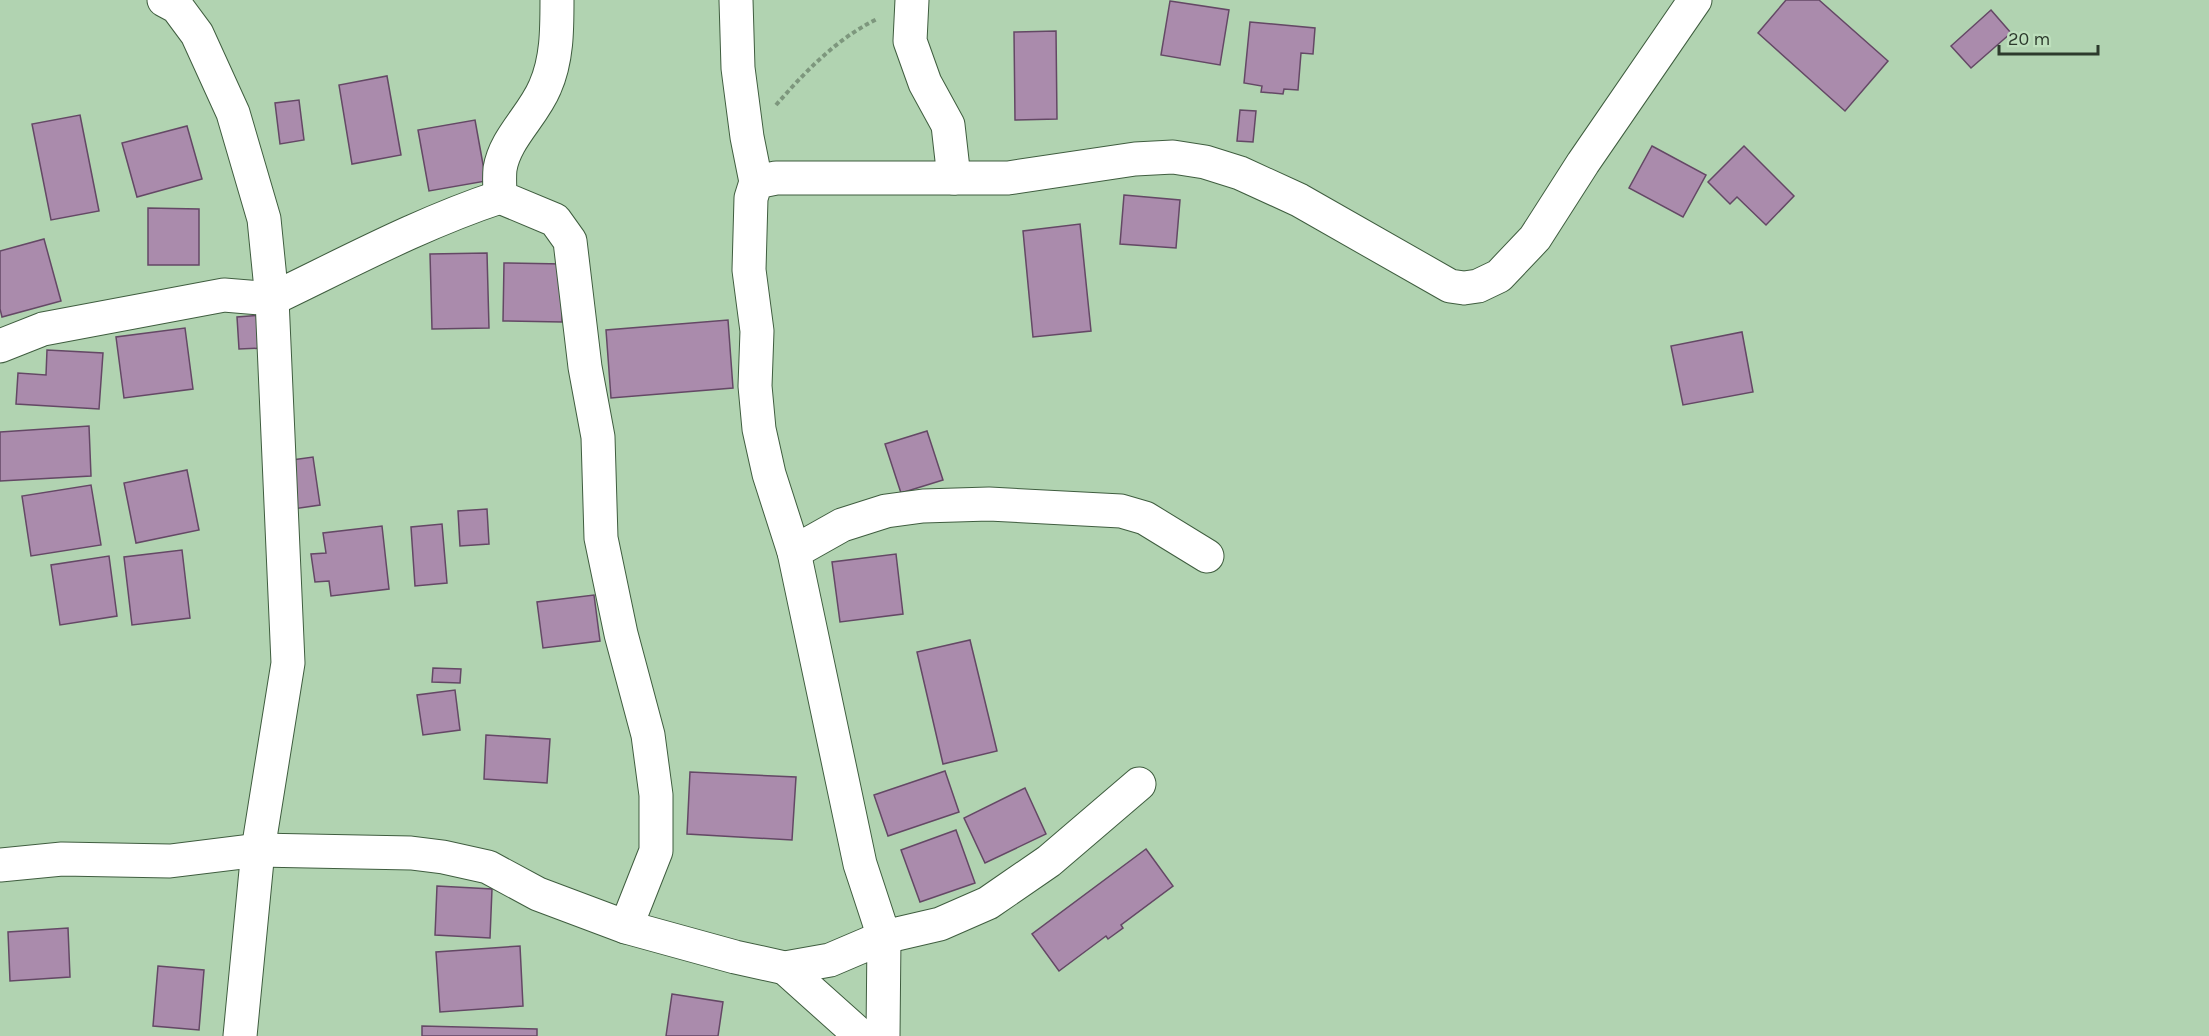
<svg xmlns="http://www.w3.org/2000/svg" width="2209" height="1036" font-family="Karla,sans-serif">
	<rect width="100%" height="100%" fill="#b1d3b1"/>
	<!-- building -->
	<g fill="#aa8bac" stroke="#644865" stroke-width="1.5">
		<path d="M1786,0H1819L1888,61L1845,111L1758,33Z"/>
		<path d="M1170,1L1229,10L1220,65L1161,55Z"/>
		<path d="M1991,10L2011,33L1971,68L1951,46Z"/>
		<path d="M1250,22L1315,28L1313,54L1301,53L1298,90L1284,89L1283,94L1261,92L1262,86L1244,83Z"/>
		<path d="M1056,31L1057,119L1015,120L1014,32Z"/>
		<path d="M387,76L401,155L352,164L339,85Z"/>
		<path d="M299,100L304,140L280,144L275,103Z"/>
		<path d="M1240,110L1256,111L1253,142L1237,141Z"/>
		<path d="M80,115L99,211L51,220L32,124Z"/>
		<path d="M475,120L486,181L429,191L418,130Z"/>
		<path d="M187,126L202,179L137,197L122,143Z"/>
		<path d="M1652,146L1706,175L1683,217L1629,188Z"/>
		<path d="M1744,146L1794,196L1766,225L1737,197L1730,204L1708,182Z"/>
		<path d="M1124,195L1180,200L1176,248L1120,244Z"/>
		<path d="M148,208L199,209V265H148Z"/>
		<path d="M1080,224L1091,331L1033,337L1023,231Z"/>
		<path d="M44,239L61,301L2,317L0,309V251Z"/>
		<path d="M487,253L489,328L432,329L430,254Z"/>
		<path d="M504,263L563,264L562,322L503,321Z"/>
		<path d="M263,315L265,348L239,349L237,317Z"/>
		<path d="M728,320L733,388L611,398L606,330Z"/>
		<path d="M185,328L193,389L124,398L116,337Z"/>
		<path d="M1742,332L1753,392L1683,405L1671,346Z"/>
		<path d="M47,350L103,353L99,409L16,404L18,373L46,375Z"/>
		<path d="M89,426L91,476L0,481V432Z"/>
		<path d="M927,431L943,480L901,493L885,444Z"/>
		<path d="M313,457L320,505L293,509L285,461Z"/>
		<path d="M187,470L199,530L136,543L124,483Z"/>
		<path d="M91,485L101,545L31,556L22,496Z"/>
		<path d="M487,509L489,544L460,546L458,511Z"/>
		<path d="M442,524L447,583L415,586L411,527Z"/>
		<path d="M382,526L389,589L331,596L329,581L315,582L311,554L326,553L323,533Z"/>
		<path d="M182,550L190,618L132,625L124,557Z"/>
		<path d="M896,554L903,614L840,622L832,562Z"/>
		<path d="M109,556L117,616L60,625L51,565Z"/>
		<path d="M594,595L600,641L543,648L537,602Z"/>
		<path d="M970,640L997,751L943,764L917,652Z"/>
		<path d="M433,668L461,669L460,683L432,682Z"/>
		<path d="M455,690L460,730L423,735L417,695Z"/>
		<path d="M486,735L550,739L547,783L484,779Z"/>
		<path d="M945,771L959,812L888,836L874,795Z"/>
		<path d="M690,772L796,777L792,840L687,834Z"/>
		<path d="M1025,788L1046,834L985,863L964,818Z"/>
		<path d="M956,830L975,883L920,902L901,850Z"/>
		<path d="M1146,849L1173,886L1121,925L1123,928L1108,939L1106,936L1059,971L1032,934Z"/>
		<path d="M437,886L492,889L490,938L435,935Z"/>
		<path d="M68,928L70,977L10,981L8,932Z"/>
		<path d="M520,946L523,1006L440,1012L436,952Z"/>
		<path d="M158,966L204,970L199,1030L153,1026Z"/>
		<path d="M672,994L723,1002L718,1036H666Z"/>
		<path d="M422,1026L537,1029V1036H422Z"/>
	</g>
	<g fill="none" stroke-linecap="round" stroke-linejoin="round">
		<!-- street casing -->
		<g stroke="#3f5d3f" stroke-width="35">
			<g id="street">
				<path d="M164,0L177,7L197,34L233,113L264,219L272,299C347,263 421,223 500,197"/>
				<path d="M557,0C557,30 557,60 545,87C533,116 505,138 500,169C499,178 500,188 500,197L555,220L570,241L585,367L598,437L601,538L621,634L648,735L656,795V851L626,927"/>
				<path d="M736,0L738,68L747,137L756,182"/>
				<path d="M912,0L910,41L925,83L948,125L954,178H776L756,182L751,198L749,270L757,331L755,386L759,429L769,474L794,552L860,864L884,937L940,924L988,903L1049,861L1139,784"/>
				<path d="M954,178H1008L1135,159L1173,157L1205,162L1240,173L1299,200L1450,286L1464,288L1478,286L1499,276L1535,238L1583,163L1695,0"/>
				<path d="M0,346L43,329L224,295L272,299L288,663L258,850L240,1036"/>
				<path d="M794,552L842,525L886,511L923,506L989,504L1121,511L1145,518L1207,556"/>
				<path d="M0,865L62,859L170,861L258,850L411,853L443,857L488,867L538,894L626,927L735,957L785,968L830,960L884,937L883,1036"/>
				<path d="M785,968L861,1036"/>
			</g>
		</g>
		<!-- path -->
		<path stroke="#7d977d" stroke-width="4" stroke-dasharray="4.5 3" stroke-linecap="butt" d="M776,105C805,72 836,39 877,19"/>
		<!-- street -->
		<use href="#street" stroke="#fff" stroke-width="33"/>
	</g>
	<!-- scale -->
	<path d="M1999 45v9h99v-9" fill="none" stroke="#2c3a2c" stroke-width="3"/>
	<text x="2008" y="45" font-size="18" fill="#2c3a2c" stroke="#bee0bd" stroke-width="4.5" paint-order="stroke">20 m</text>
</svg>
